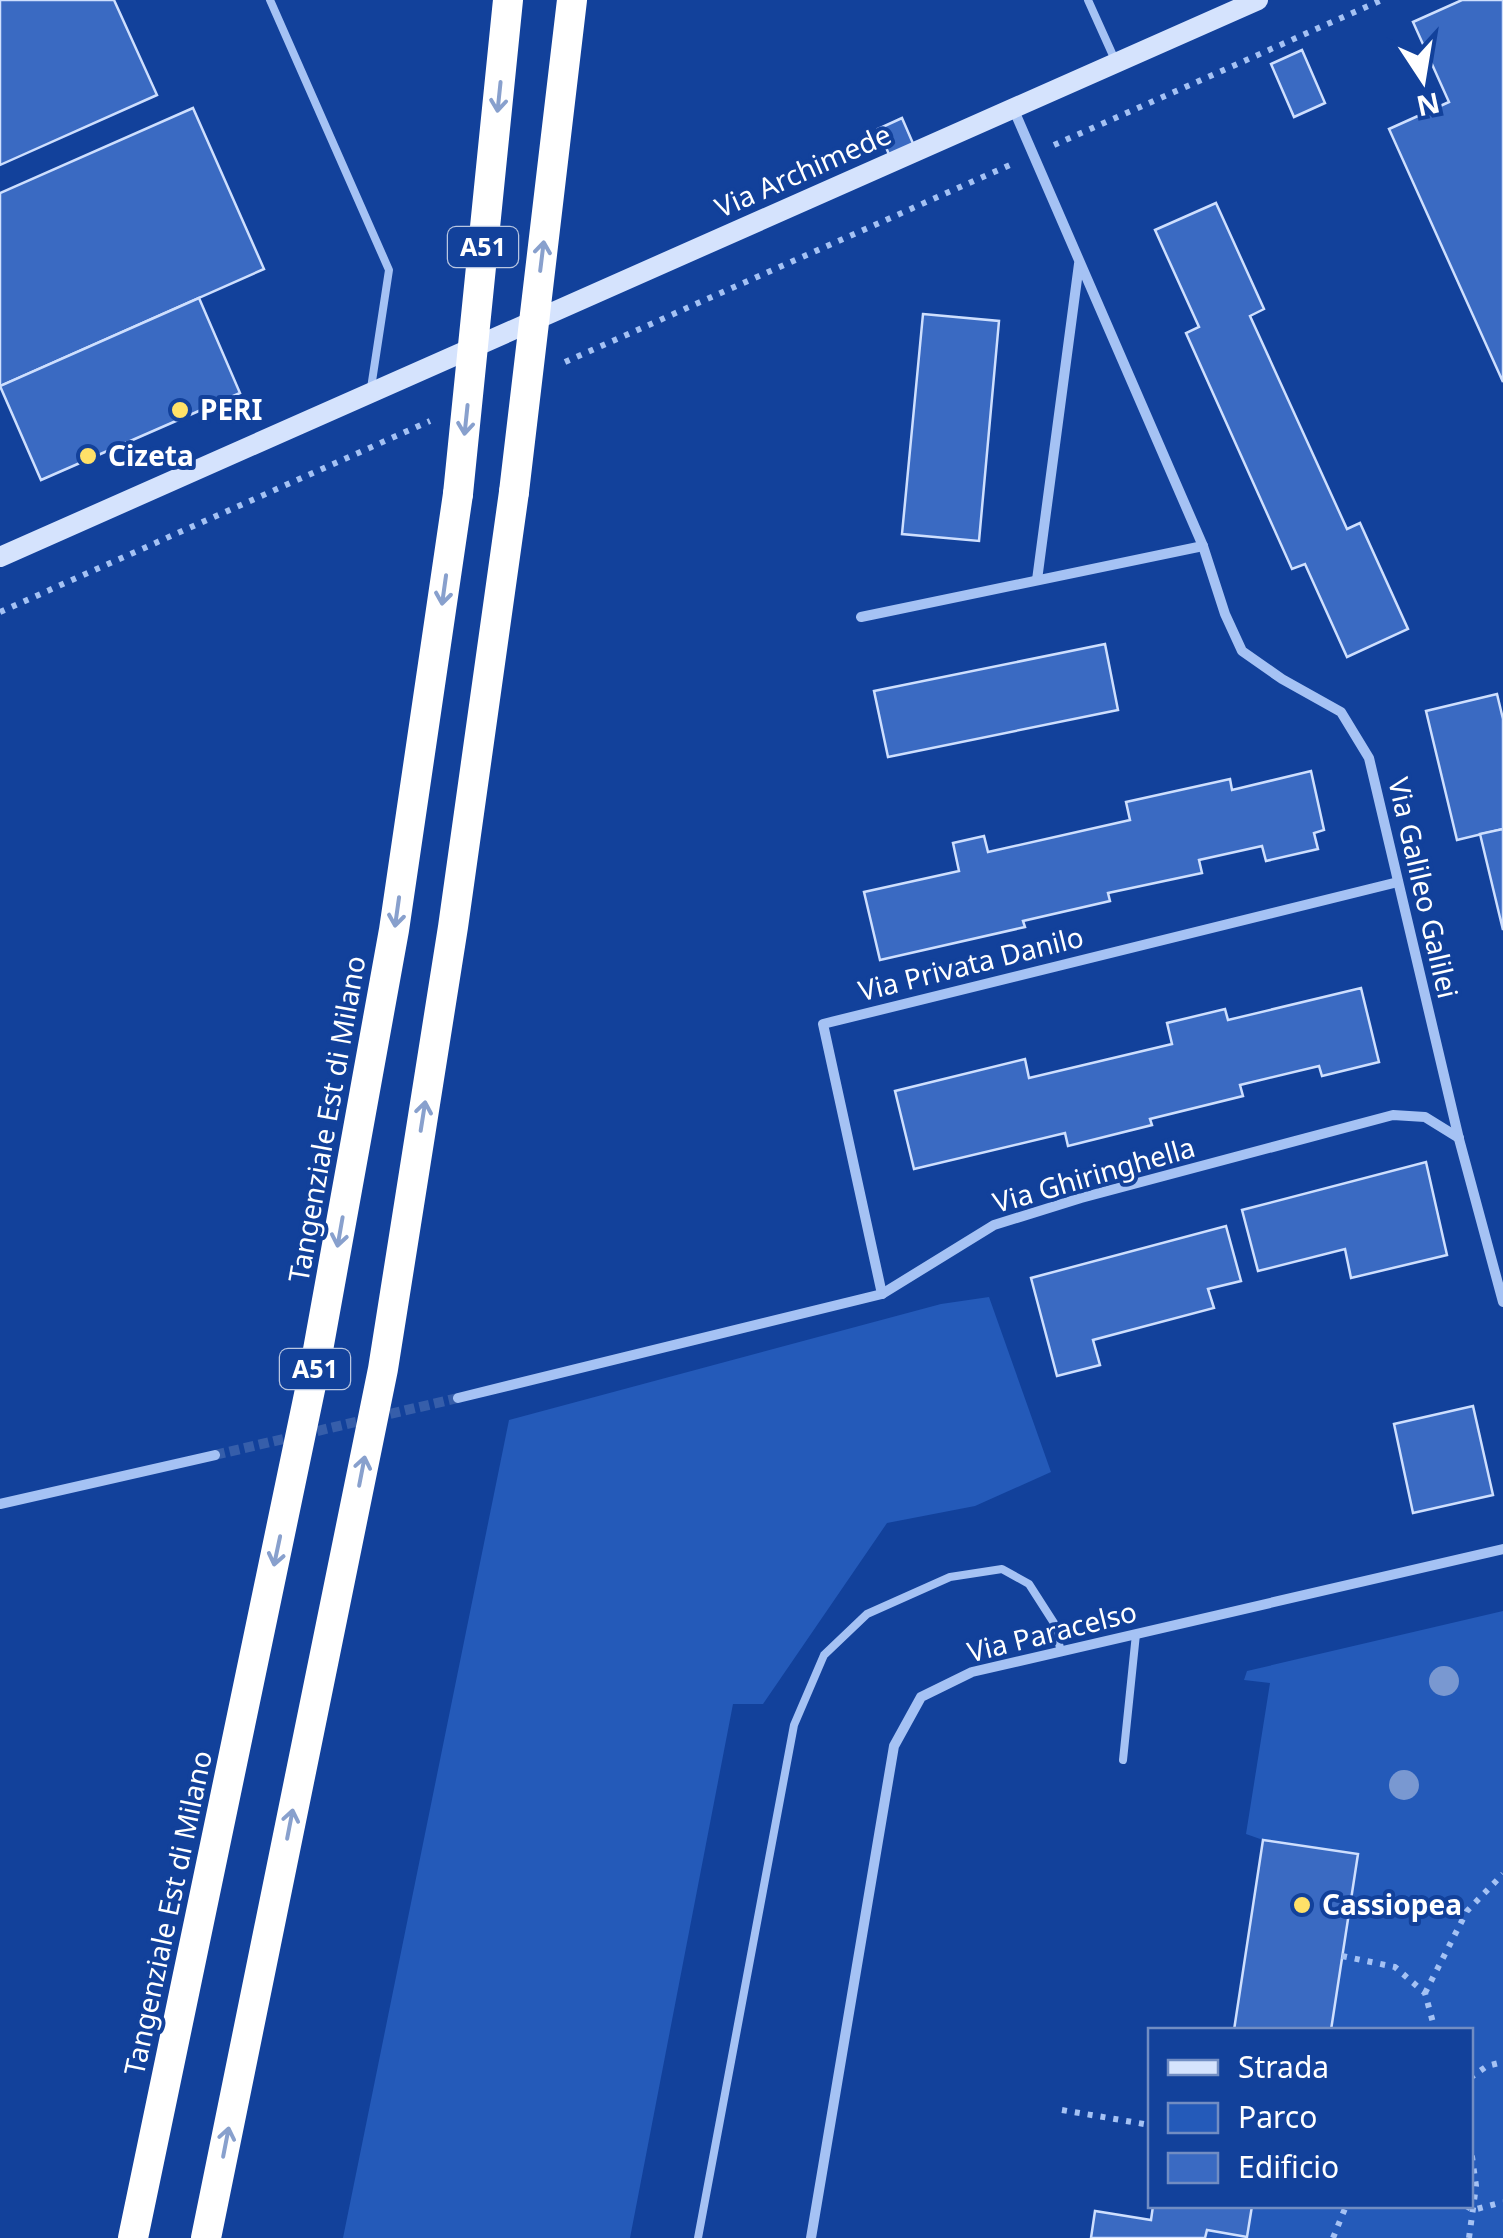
<svg xmlns="http://www.w3.org/2000/svg" width="1503" height="2238" font-family="'Noto Sans',sans-serif">
	<rect width="100%" height="100%" fill="#12419b"/>
	<!-- green -->
	<g fill="#245ab9">
		<path d="M989,1297L1051,1472L975,1506L887,1523L763,1704H733L630,2238H343L509,1420L941,1304Z"/>
		<path d="M1503,1611V2238H1205L1207,2230L1247,2236L1252,2206H1470V2030H1331L1358,1854L1263,1840L1246,1834L1270,1683L1244,1680L1247,1671Z"/>
	</g>
	<!-- building -->
	<g fill="#3a6ac2" stroke="#cedffe" stroke-width="2.5">
		<path d="M0,0H114L157,95L0,165Z"/>
		<path d="M1462,0H1503V382L1389,129L1449,102L1413,22Z"/>
		<path d="M1302,50L1325,103L1294,117L1271,64Z"/>
		<path d="M193,108L264,269L0,386V193Z"/>
		<path d="M902,118L915,148L891,159L878,129Z"/>
		<path d="M1216,203L1264,309L1250,316L1347,529L1360,523L1408,629L1347,657L1305,564L1292,569L1186,333L1199,327L1155,230Z"/>
		<path d="M199,298L240,393L41,480L0,386Z"/>
		<path d="M923,314L999,321L979,541L902,534Z"/>
		<path d="M1105,644L1118,710L888,757L874,691Z"/>
		<path d="M1497,694L1503,719V829L1457,840L1426,711Z"/>
		<path d="M1311,771L1324,830L1314,833L1318,849L1266,861L1262,846L1199,860L1202,873L1108,893L1110,901L1023,921L1025,927L880,960L864,892L959,871L953,843L984,836L988,852L1130,820L1126,802L1230,779L1232,790Z"/>
		<path d="M1503,829V930L1480,834Z"/>
		<path d="M1361,988L1379,1062L1322,1076L1319,1066L1240,1085L1243,1096L1150,1119L1152,1125L1068,1146L1065,1133L914,1169L895,1091L1025,1059L1029,1078L1172,1044L1167,1023L1225,1009L1228,1020Z"/>
		<path d="M1426,1162L1447,1255L1351,1278L1345,1249L1258,1271L1242,1210Z"/>
		<path d="M1226,1226L1241,1281L1208,1289L1214,1308L1093,1340L1100,1365L1057,1376L1031,1278Z"/>
		<path d="M1473,1406L1493,1495L1413,1513L1394,1424Z"/>
		<path d="M1263,1840L1358,1854L1331,2030H1234Z"/>
		<path d="M1153,2206H1252L1247,2237L1207,2230L1205,2238H1091L1095,2211L1151,2220Z"/>
	</g>
	<g fill="none" stroke-linecap="round" stroke-linejoin="round">
		<!-- street-tunnel -->
		<path stroke="#365eaa" stroke-width="10" stroke-dasharray="10 5" stroke-linecap="butt" d="M215,1455L458,1398"/>
		<!-- path -->
		<g stroke="#a5c2f4" stroke-width="6" stroke-dasharray="5 8" stroke-linecap="butt">
			<path d="M1054,145L1382,0"/>
			<path d="M565,362L1010,165"/>
			<path d="M0,612L430,421"/>
			<path d="M1342,1956L1395,1967L1425,1993L1435,2030"/>
			<path d="M1425,1993L1467,1911L1503,1874"/>
			<path d="M1470,2078L1487,2066L1503,2062"/>
			<path d="M1062,2110L1150,2125"/>
			<path d="M1466,2206L1473,2210L1503,2202"/>
			<path d="M1333,2238L1346,2206"/>
			<path d="M1469,2238L1476,2186L1470,2142"/>
		</g>
		<!-- lane -->
		<g stroke="#a5c2f4" stroke-width="8">
			<path d="M270,0L389,270L371,388"/>
			<path d="M1088,0L1115,60"/>
			<path d="M1123,1760L1136,1634"/>
			<path d="M698,2238L794,1725L824,1655L867,1614L950,1577L1002,1569L1029,1584L1054,1623L1061,1652"/>
		</g>
		<!-- street -->
		<g stroke="#a5c2f4" stroke-width="10">
			<path d="M1013,108L1203,546L1225,614L1242,651L1282,679L1341,712L1369,758L1459,1139L1503,1302"/>
			<path d="M1037,580L1079,264"/>
			<path d="M861,617L1203,546"/>
			<path d="M882,1294L823,1024L1398,882"/>
			<path d="M458,1398L882,1294L994,1225L1081,1198L1393,1115L1425,1117L1459,1138"/>
			<path d="M0,1504L215,1455"/>
			<path d="M811,2238L894,1746L921,1697L972,1672L1503,1549"/>
		</g>
		<!-- secondary -->
		<path stroke="#d5e3fd" stroke-width="20" d="M0,557L1258,0"/>
		<!-- highway -->
		<g stroke="#fff" stroke-width="30">
			<path d="M133,2238L316,1361L394,930L458,494"/>
			<path d="M206,2238L383,1369L453,927L514,492"/>
		</g>
		<!-- highway-bridge -->
		<g stroke="#fff" stroke-width="30">
			<path d="M514,492L572,0"/>
			<path d="M458,494L508,0"/>
		</g>
	</g>
	<!-- trees -->
	<g fill="#7998d1">
		<circle cx="1444" cy="1681" r="15"/>
		<circle cx="1404" cy="1785" r="15"/>
	</g>
	<!-- one-way arrows -->
	<defs><path id="oneway-shaft" d="M-6 0H5M1.5-3L5.5 0L1.5 3" fill="none" stroke-width="1.6" stroke-linecap="round" stroke-linejoin="round" transform="scale(2.5)"/></defs>
	<g stroke="#88a0cd">
		<use href="#oneway-shaft" transform="translate(499 97) rotate(96)"/>
		<use href="#oneway-shaft" transform="translate(542 256) rotate(-83)"/>
		<use href="#oneway-shaft" transform="translate(466 420) rotate(96)"/>
		<use href="#oneway-shaft" transform="translate(444 590) rotate(98)"/>
		<use href="#oneway-shaft" transform="translate(397 912) rotate(98)"/>
		<use href="#oneway-shaft" transform="translate(423 1116) rotate(-81)"/>
		<use href="#oneway-shaft" transform="translate(340 1232) rotate(100)"/>
		<use href="#oneway-shaft" transform="translate(362 1471) rotate(-79)"/>
		<use href="#oneway-shaft" transform="translate(277 1551) rotate(102)"/>
		<use href="#oneway-shaft" transform="translate(290 1824) rotate(-79)"/>
		<use href="#oneway-shaft" transform="translate(226 2142) rotate(-79)"/>
	</g>
	<!-- markers -->
	<g fill="#ffe168" stroke="#12419b" stroke-width="4">
		<circle cx="180" cy="410" r="10"/>
		<circle cx="88" cy="456" r="10"/>
		<circle cx="1302" cy="1905" r="10"/>
	</g>
	<g text-anchor="middle" stroke-width="8" stroke-linejoin="round" paint-order="stroke">
		<!-- shield labels -->
		<g fill="#12419b" stroke="#b8c6e1" stroke-width="2.5">
			<rect x="448" y="227" width="70" height="40" rx="8"/>
			<rect x="280" y="1349" width="70" height="40" rx="8"/>
		</g>
		<g font-size="25" font-weight="bold" fill="#fff">
			<text x="483" y="256">A51</text>
			<text x="315" y="1378">A51</text>
		</g>
		<!-- street labels -->
		<g font-size="28" fill="#fff" stroke="#12419b">
			<text transform="translate(803 171) rotate(-24)" y="10">Via Archimede</text>
			<text transform="translate(1423 888) rotate(77)" y="10">Via Galileo Galilei</text>
			<text transform="translate(971 964) rotate(-14)" y="10">Via Privata Danilo</text>
			<text transform="translate(327 1119) rotate(-80)" y="10">Tangenziale Est di Milano</text>
			<text transform="translate(1094 1175) rotate(-16)" y="10">Via Ghiringhella</text>
			<text transform="translate(1052 1632) rotate(-14)" y="10">Via Paracelso</text>
			<text transform="translate(168 1913) rotate(-78)" y="10">Tangenziale Est di Milano</text>
		</g>
		<!-- poi labels -->
		<g font-size="28" font-weight="bold" fill="#fff" stroke="#12419b" text-anchor="start">
			<text x="200" y="420">PERI</text>
			<text x="108" y="466">Cizeta</text>
			<text x="1322" y="1915">Cassiopea</text>
		</g>
	</g>
	<!-- legend -->
	<rect x="1148" y="2028" width="325" height="180" fill="#12419b" stroke="#718dc3" stroke-width="2.5"/>
	<rect x="1168" y="2060" width="50" height="15" fill="#d5e3fd" stroke="#718dc3" stroke-width="2.5"/>
	<text x="1238" y="2078" font-size="30" fill="#ffffff">Strada</text>
	<rect x="1168" y="2103" width="50" height="30" fill="#245ab9" stroke="#718dc3" stroke-width="2.5"/>
	<text x="1238" y="2128" font-size="30" fill="#ffffff">Parco</text>
	<rect x="1168" y="2153" width="50" height="30" fill="#3a6ac2" stroke="#718dc3" stroke-width="2.5"/>
	<text x="1238" y="2178" font-size="30" fill="#ffffff">Edificio</text>
	<!-- north arrow -->
	<g transform="translate(1423 80) rotate(168)" stroke="#12419b" stroke-width="8" paint-order="stroke">
	<path d="M0-8L18 38L0 25L-18 38Z" fill="#ffffff"/>
	<text y="-15" font-size="28" font-weight="bold" text-anchor="middle" fill="#ffffff">N</text>
	</g>
</svg>
